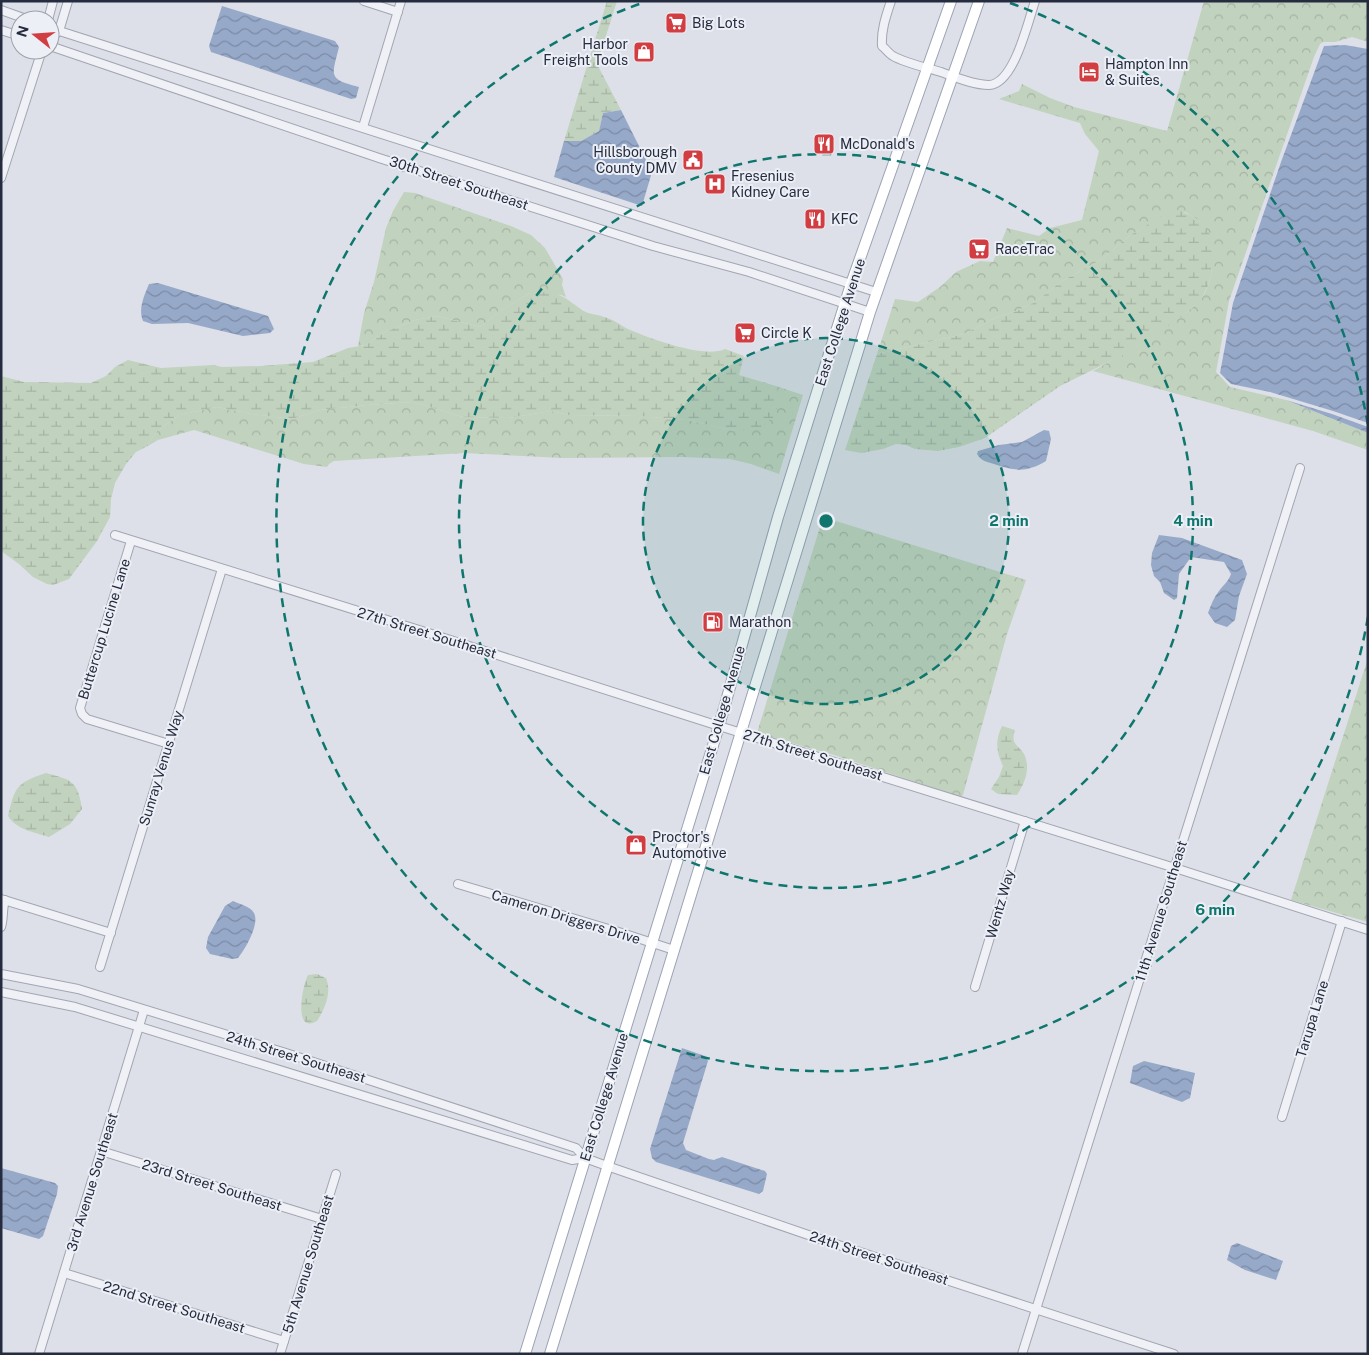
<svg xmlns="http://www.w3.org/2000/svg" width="1369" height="1355" font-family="'Public Sans',sans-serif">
	<defs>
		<pattern id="forest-crowns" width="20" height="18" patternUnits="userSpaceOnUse" patternTransform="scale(1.25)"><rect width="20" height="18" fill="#c1d2be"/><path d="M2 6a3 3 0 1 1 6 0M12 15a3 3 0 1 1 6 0" fill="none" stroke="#a6b4a4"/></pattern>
		<pattern id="wetland-marsh" width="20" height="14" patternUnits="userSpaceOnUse" patternTransform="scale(1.25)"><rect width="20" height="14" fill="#c1d2be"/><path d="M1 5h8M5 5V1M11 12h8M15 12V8" fill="none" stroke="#a6b4a4"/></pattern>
		<pattern id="water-waves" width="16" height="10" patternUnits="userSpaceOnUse" patternTransform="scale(1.25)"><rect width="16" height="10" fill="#97a9c9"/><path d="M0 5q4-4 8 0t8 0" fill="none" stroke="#7b8aa5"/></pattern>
	</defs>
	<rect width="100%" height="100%" fill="#dde0e8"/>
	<!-- forest -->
	<g fill="url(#forest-crowns)">
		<path d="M1204,1H1368V42L1352,37L1335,42H1323L1320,44L1314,57L1229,301L1216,372L1230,387L1286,400L1368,433V450L1313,431L1093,371C1117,358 1139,344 1162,329C1175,321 1189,312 1199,301C1212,287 1214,265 1210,247C1204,228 1204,221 1185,212L1146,226L1129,236L1101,260L1062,281L1035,302L1019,310L995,318L964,334L877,354L895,299L918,302L940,287L956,272L980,261L993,262L1007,228L1039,236L1050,228L1082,220L1099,151L1085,134L1080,123L999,99L1019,91L1022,84L1050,98L1074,107L1167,131Z"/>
		<path d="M404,192L415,193L511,226L531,235L545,248L563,279L562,285L566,297L561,295L530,293L505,308L480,327L437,316L415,320L385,332L366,345L358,346L364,313L374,282L386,228L393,211Z"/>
		<path d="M776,386L803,395L779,474L751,464L730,459L682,457L563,458L464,453L334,461L329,464L327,467L304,464L194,430L158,440L146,447L157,431L179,415L217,407L252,414L292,419L320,410L367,405L413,402L463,417L509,418L551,411L569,415L639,416L687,420L735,431L776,392Z"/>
		<path d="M823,517L1026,580L1007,634L966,784L963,795L961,797L834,755L757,733Z"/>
		<path d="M1368,658V922L1291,900Z"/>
	</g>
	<!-- wetland -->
	<g fill="url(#wetland-marsh)">
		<path d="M607,1H617L597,64L621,110L603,113L599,131L581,141H564Z"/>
		<path d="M1177,210L1191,215L1204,225L1210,235L1214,248L1211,275L1208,286L1200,301L1180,318L1125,354L1060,386L985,438L959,447L938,451L915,449L906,445L896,444L883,449L861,453L845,450L877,354L964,334L995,318L1019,310L1035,302L1062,281L1101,260L1129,236L1165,214Z"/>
		<path d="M549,292C566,296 569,301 582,310C589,315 597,314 604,317C613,319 620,325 628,329C648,338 705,359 725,349L744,356L739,375L776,386L777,414L759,429L735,431L687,420L639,416L569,415L551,411L509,418L463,417L413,402L367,405L320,410L292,419L252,414L217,407L179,415L157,431L146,447L136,452L126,464L115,483L111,499L110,517L97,541L69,579L53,585L47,584L33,577L19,564L1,551V376L24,382L91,383L106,376L115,367L128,360L161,368L213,365L222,367L260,366L313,362L348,348L366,345L385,332L415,320L437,316L480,327L505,308L530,293Z"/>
		<path d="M1002,726L1015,730C1010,745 1018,744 1024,754C1031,769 1025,782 1017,795L998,794L991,789L999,777L1003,766C996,751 995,741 1002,726Z"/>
		<path d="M46,773C72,780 78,781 82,809L70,824L49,837C34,832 17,830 8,816C15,786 17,783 46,773Z"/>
		<path d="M317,974L326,978C332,993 325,1008 317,1021C293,1035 302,986 308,975Z"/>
	</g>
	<!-- water -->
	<g fill="url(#water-waves)">
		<path d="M222,6L335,41L339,47C332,76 327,79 359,87L356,98L351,99L211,52L209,46Z"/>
		<path d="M1345,45L1368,49V423L1333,411L1270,392L1231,384L1220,373L1233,303L1281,162L1324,46Z"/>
		<path d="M621,110L652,172L642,206L554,177L564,141H581L599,131L603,113Z"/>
		<path d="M158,283L268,316L274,329L270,333L243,336L188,323L152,324L143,321C138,309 144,296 149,284Z"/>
		<path d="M1286,400L1332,414L1368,427V433Z"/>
		<path d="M1044,430L1049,431L1051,439L1046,461C1026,473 1015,471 994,464C987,462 981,461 977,454L978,451L999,445L1022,442Z"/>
		<path d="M1159,535L1182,538L1242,560L1247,574L1239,596L1235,620L1227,627L1215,623L1208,613C1211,605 1214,597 1219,591C1224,584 1228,582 1231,574L1224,562L1191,557L1179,574L1177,598L1174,600L1164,593L1160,582L1154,576L1151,565L1152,553Z"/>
		<path d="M233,901C239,904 250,906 254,913C260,924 245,950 238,958L232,959L210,954L206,948L208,937L225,906Z"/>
		<path d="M682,1048L705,1056L708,1061L683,1143L686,1150L709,1159L714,1160L722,1157L765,1171L767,1174L763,1191L759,1194L656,1162L652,1158L650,1149Z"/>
		<path d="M1144,1061L1195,1073L1190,1098L1182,1102L1130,1083L1133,1066Z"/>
		<path d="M1,1168L55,1183L58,1186L57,1194L43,1236L39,1239L1,1228Z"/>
		<path d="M1237,1243L1283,1261L1276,1280L1245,1270L1227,1260L1231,1246Z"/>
	</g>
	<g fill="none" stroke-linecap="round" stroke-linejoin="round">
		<!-- minor casing -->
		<g stroke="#a2a6b2" stroke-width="10">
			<g id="minor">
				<path d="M364,1L398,12"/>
				<path d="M891,1C886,16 881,30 882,46C886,49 889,54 893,56C905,63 928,68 941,72C955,77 973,85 989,85C1014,84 1028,22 1035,1"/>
				<path d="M1,10L29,20"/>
				<path d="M48,20L53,1"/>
				<path d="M50,28L876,292"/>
				<path d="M1,30L20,36"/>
				<path d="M50,39L59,31L68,1"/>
				<path d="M50,46L379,158L653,246L749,272L870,312"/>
				<path d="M363,127L401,1"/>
				<path d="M1,178L42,50"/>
				<path d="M115,535L416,629L719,726L1175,868L1368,930"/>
				<path d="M131,541L80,708L82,714L87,719L169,744"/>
				<path d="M458,884L622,933L674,950"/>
				<path d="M1,899L111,933"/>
				<path d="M1,927C4,917 2,909 5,900"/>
				<path d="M100,967L222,569"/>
				<path d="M1,974L78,989L286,1053L576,1148L585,1158L607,1166L823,1240L1174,1354"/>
				<path d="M975,987L1025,821"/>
				<path d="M1,992L75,1007L572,1160L585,1158"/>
				<path d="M1282,1117L1342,921"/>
				<path d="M101,1151L322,1219"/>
				<path d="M64,1273L284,1341"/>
				<path d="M39,1354L144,1010"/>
				<path d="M280,1354L336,1174"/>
				<path d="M1022,1354L1300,468"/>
			</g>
		</g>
		<!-- major casing -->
		<g stroke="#9ca3b4" stroke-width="12">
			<g id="major">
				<path d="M525,1354L719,726L778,517L818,389L851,284L951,1"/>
				<path d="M550,1354L870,312L979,1"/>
			</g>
		</g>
		<!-- minor -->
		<use href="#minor" stroke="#f0f1f6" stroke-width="8"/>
		<!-- major -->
		<use href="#major" stroke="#fff" stroke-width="10"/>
	</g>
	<!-- distance rings -->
	<circle cx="826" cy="521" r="183" fill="#0f766e" fill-opacity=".12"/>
	<g fill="none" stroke="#0f766e" stroke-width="2.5" stroke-dasharray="9 6">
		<circle cx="826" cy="521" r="183"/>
		<circle cx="826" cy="521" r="367"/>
		<path d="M1368 617A550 550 0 1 1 642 3M1010 3A550 550 0 0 1 1368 425"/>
	</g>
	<!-- icons -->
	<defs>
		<g id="supermarket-square" transform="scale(1.125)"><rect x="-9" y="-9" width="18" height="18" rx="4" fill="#d23d42" stroke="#eceff5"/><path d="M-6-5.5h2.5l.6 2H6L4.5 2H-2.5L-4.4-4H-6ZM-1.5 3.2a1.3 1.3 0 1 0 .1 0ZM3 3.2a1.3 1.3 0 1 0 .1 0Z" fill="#fff"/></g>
		<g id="shop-square" transform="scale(1.125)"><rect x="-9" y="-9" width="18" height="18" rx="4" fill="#d23d42" stroke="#eceff5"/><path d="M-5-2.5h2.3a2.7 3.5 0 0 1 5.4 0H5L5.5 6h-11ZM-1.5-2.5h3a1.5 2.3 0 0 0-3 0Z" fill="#fff"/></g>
		<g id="hotel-square" transform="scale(1.125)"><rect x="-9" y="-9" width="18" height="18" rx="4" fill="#d23d42" stroke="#eceff5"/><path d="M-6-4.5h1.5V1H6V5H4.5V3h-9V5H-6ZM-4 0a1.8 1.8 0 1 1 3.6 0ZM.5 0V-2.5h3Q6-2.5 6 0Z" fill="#fff"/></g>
		<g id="restaurant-square" transform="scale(1.125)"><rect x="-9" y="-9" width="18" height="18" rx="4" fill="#d23d42" stroke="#eceff5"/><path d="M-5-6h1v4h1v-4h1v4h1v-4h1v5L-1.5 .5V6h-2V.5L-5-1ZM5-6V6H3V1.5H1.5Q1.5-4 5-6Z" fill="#fff"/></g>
		<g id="civic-square" transform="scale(1.125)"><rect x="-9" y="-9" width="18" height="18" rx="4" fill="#d23d42" stroke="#eceff5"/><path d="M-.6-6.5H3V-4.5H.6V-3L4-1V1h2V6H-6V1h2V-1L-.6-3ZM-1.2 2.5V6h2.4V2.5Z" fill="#fff"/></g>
		<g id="hospital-square" transform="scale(1.125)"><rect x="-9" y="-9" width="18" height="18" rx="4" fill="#d23d42" stroke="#eceff5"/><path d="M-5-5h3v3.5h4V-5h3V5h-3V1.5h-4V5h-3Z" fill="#fff"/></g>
		<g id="fuel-square" transform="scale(1.125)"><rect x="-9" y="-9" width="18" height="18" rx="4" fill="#d23d42" stroke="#eceff5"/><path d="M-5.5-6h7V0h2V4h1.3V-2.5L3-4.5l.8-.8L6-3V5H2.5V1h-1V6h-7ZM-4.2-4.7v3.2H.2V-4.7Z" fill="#fff"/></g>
	</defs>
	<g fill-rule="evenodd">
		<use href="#supermarket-square" x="676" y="23"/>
		<use href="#shop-square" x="644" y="52"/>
		<use href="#hotel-square" x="1089" y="72"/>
		<use href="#restaurant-square" x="824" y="144"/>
		<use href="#civic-square" x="693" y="160"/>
		<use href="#hospital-square" x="715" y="184"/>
		<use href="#restaurant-square" x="815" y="219"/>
		<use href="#supermarket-square" x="979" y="249"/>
		<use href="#supermarket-square" x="745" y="333"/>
		<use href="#fuel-square" x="713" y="622"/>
		<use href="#shop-square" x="636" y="845"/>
	</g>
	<g text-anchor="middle" stroke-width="4" stroke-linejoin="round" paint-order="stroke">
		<!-- poi labels -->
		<g font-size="14" fill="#262c3f" stroke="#eceff5" text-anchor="start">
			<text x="692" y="28">Big Lots</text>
			<text x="628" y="49" text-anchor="end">Harbor<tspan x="628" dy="16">Freight Tools</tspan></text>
			<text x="1105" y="69">Hampton Inn<tspan x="1105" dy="16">&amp; Suites</tspan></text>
			<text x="840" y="149">McDonald's</text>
			<text x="677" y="157" text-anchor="end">Hillsborough<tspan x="677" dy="16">County DMV</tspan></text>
			<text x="731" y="181">Fresenius<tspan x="731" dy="16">Kidney Care</tspan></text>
			<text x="831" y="224">KFC</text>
			<text x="995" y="254">RaceTrac</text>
			<text x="761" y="338">Circle K</text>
			<text x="729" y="627">Marathon</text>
			<text x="652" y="842">Proctor's<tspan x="652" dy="16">Automotive</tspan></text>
		</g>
		<!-- street labels -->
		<g font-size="14" fill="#262c3f" stroke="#eceff5">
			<text transform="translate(459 183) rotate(18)" y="5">30th Street Southeast</text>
			<text transform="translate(840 322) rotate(-72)" y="5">East College Avenue</text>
			<text transform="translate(104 629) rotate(-73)" y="5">Buttercup Lucine Lane</text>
			<text transform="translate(427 633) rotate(17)" y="5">27th Street Southeast</text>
			<text transform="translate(722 710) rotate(-74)" y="5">East College Avenue</text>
			<text transform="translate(813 755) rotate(17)" y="5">27th Street Southeast</text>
			<text transform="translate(161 768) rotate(-73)" y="5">Sunray Venus Way</text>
			<text transform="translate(1000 904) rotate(-74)" y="5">Wentz Way</text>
			<text transform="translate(1161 911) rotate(-73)" y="5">11th Avenue Southeast</text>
			<text transform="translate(566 917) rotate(17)" y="5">Cameron Driggers Drive</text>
			<text transform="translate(1312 1019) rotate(-73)" y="5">Tarupa Lane</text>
			<text transform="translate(296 1057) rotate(17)" y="5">24th Street Southeast</text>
			<text transform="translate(604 1097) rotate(-73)" y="5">East College Avenue</text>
			<text transform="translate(92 1182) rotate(-73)" y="5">3rd Avenue Southeast</text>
			<text transform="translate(212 1185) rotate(17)" y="5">23rd Street Southeast</text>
			<text transform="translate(879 1258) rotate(18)" y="5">24th Street Southeast</text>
			<text transform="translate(308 1264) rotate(-73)" y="5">5th Avenue Southeast</text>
			<text transform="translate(174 1307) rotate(17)" y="5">22nd Street Southeast</text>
		</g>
	</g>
	<circle cx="826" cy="521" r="8" fill="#0f766e" stroke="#eceff5" stroke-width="2.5"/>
	<g font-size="15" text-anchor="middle" font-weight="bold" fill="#0f766e" stroke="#eceff5" stroke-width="4" stroke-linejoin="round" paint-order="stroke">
		<text x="1009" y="526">2 min</text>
		<text x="1193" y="526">4 min</text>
		<text x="1215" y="915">6 min</text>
	</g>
	<!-- border -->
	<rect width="1369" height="1355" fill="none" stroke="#262c3f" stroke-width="5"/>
	<!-- north arrow -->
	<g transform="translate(35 35) rotate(287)"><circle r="24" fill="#eceff5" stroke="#9da1ac"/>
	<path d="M0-4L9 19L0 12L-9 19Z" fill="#d23d42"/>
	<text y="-8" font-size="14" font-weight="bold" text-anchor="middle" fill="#262c3f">N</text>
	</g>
</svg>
